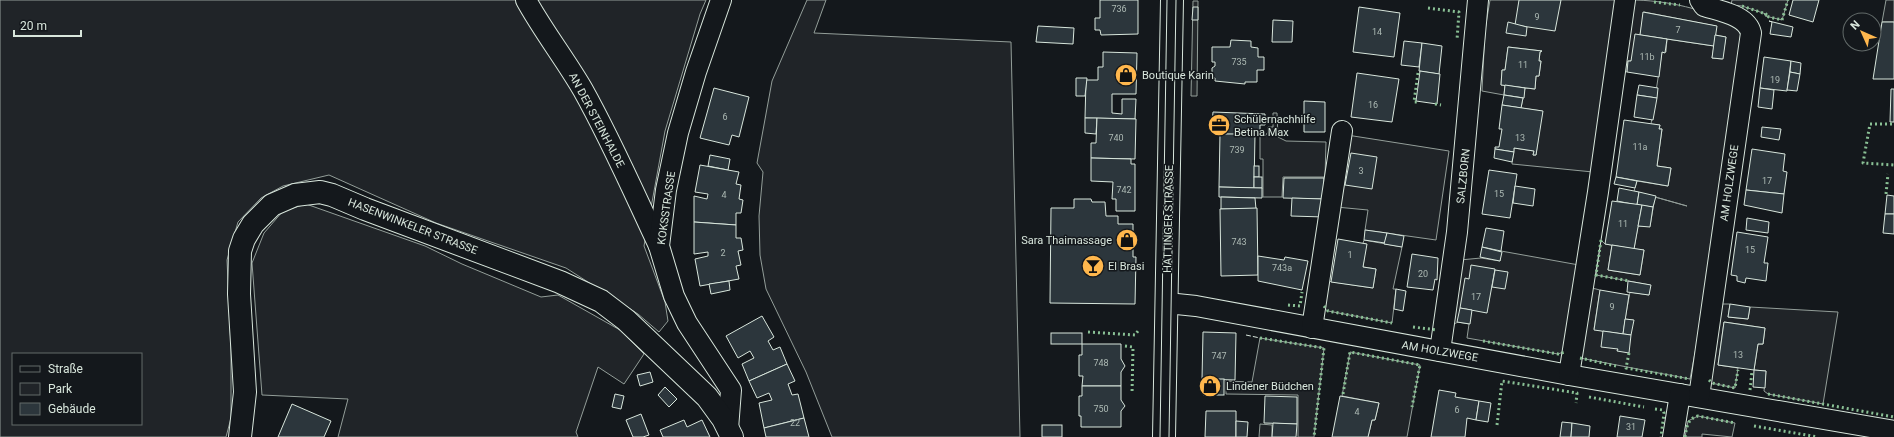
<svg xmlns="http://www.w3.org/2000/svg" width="1894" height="437" font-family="Roboto,sans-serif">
	<rect width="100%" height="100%" fill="#14181c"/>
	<!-- green -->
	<g fill="#202428" stroke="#939e99" fill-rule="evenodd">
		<path d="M0,0H706L700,14L665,131L644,246L665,302L668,321L659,332L638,314L566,268L436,223L329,175L283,186L261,198L238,222L227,260L231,347V418L226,437H0ZM13,354H141V424H13Z"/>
		<path d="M807,0H826L814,33L1011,42L1020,437H832L806,372L766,289L760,255L759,216L763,172L757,163L772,81Z"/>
		<path d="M1490,0H1617L1593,172L1512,164L1514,148L1534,151L1533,155H1536L1542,111L1521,108L1525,88L1535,89L1536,76H1539L1541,61H1539L1540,52L1542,51L1508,47L1505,70H1502L1501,85H1505L1504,95L1482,91L1485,30Z"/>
		<path d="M1630,0C1667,0 1705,9 1737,26L1742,38L1708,285L1690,379L1580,358L1588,287L1600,290L1594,329L1603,331L1618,349L1617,351L1629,335L1633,320L1625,319L1630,292L1649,295L1650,285L1596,275L1601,240L1605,244L1612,245L1608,270L1640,275L1644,250L1634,249L1638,226H1650L1655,197L1687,206L1634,191L1637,181L1668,186L1671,168L1657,166L1662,129H1659L1660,125L1651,124L1662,52H1666L1667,39L1714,46L1712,58L1722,59L1726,37L1715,35L1716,26L1644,12L1640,35L1631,61H1628L1627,72L1619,71Z"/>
		<path d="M1732,0H1788L1782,20L1765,16L1766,14L1742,6L1731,5Z"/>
		<path d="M1886,0H1894V22H1882Z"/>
		<path d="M1273,113H1277L1278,137L1286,141L1326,142L1325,177H1283L1282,197H1263V159H1260V136H1265L1268,132V127H1273Z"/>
		<path d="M1347,135L1449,151L1436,240L1365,230L1368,210L1336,207Z"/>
		<path d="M306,204L425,246L462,264L541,297L558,295L620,330L644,354L624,384L598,367L576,432L578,437H338L348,399L262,395L252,263L264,233L283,211Z"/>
		<path d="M1364,240L1402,247L1393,289H1396L1392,323L1328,311L1325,309L1327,281L1373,288L1376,269L1363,267L1366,244L1363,243Z"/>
		<path d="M1501,251L1579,265L1566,351L1558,354L1467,338L1469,324L1458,322L1454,324L1460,260L1481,258L1500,261Z"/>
		<path d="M1717,304H1730L1728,317L1748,319L1750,307L1838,312L1823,404L1768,394L1764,391L1766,371L1754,370L1758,344H1763L1765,328L1724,322L1718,365L1738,368L1735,388L1711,383Z"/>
		<path d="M1260,338L1324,348L1314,437H1298V395L1226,394V381L1252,382Z"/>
		<path d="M1350,352L1420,365L1407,437H1368L1372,420H1375L1379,403L1342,396Z"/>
		<path d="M1698,416L1735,423L1732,437L1702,434V437H1685L1688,421Z"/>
		<path d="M1260,424L1272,425V437H1259Z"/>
	</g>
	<!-- parking -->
	<path fill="#24282b" stroke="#939e99" d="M1193,1H1198L1197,96H1191Z"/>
	<!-- building -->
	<g fill="#2c363c" stroke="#d8e6dc">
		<path d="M1100,0H1138V34L1101,35L1100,30H1095V18H1100Z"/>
		<path d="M1519,0H1561L1555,31L1515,25Z"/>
		<path d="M1793,0H1819L1813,22L1789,15Z"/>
		<path d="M1193,7H1198V20H1192Z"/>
		<path d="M1359,7L1400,13L1394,57L1353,52Z"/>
		<path d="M1643,12L1717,26L1714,46L1640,35Z"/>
		<path d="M1273,20L1293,21L1292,42H1272Z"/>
		<path d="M1769,21L1793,27L1791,37L1770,34L1772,22Z"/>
		<path d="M1508,22L1527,27L1526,36L1506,33Z"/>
		<path d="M1882,22H1894V79H1873Z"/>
		<path d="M1038,26L1074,28L1073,44L1036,42Z"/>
		<path d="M1635,34L1667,39L1665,53L1662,52L1659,77L1627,72L1628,61H1631Z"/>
		<path d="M1715,35L1726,37L1723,59L1712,58Z"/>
		<path d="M1231,40L1251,41V47L1258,48V57H1264V70H1257V82H1245V84L1215,81V78L1212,77V68L1215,66V62H1212V47H1230Z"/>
		<path d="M1404,41L1422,43L1419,67L1401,65Z"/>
		<path d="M1422,43L1442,46L1439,74L1419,71Z"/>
		<path d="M1508,47L1542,51L1540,52L1539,61H1541L1539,76H1536L1535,89L1501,85L1502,70H1505Z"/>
		<path d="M1103,52L1137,53L1136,94H1112V113L1122,114V99H1136L1135,119L1085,118L1086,80H1098V67H1103Z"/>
		<path d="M1764,57L1791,61L1787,91L1760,88Z"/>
		<path d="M1791,61L1801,63L1800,74L1790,72Z"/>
		<path d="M1420,71L1440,74L1437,104L1416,101Z"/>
		<path d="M1790,72L1800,74L1797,91L1787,90Z"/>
		<path d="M1357,73L1399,79L1392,122L1351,117Z"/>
		<path d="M1076,78H1087L1085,96H1076Z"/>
		<path d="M1505,85L1525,88L1524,98L1504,95Z"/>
		<path d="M1639,85L1658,88L1657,98L1637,95Z"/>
		<path d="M714,88L749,97L739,137L732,135L729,145L700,138Z"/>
		<path d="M1760,88L1774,90L1772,109L1758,107Z"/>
		<path d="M1891,89H1894V122H1890Z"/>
		<path d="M1504,95L1523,98L1521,108L1502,105Z"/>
		<path d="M1637,95L1657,98L1653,120L1634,117Z"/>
		<path d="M1304,101L1325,102V132H1304Z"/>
		<path d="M1502,105L1543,111L1536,155H1533L1534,151L1514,148V152L1495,149V147H1499L1502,129H1499Z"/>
		<path d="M1213,112L1265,114V125H1260V135L1217,134V124H1212Z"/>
		<path d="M1085,118H1097L1096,134L1085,133Z"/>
		<path d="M1097,118L1136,119L1135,159L1091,158V143H1096Z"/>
		<path d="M1624,120L1660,125L1659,129H1662L1657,166L1671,168L1668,186L1616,177Z"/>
		<path d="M1762,127L1781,129L1779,140L1761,137Z"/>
		<path d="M1220,134H1255L1254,188L1219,187Z"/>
		<path d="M1495,149L1514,152L1512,162L1494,158Z"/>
		<path d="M1752,149L1785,154L1783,171L1787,172L1784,194L1746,190Z"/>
		<path d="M1351,153L1377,157L1372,189L1345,185Z"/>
		<path d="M710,155L730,159L728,170L708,166Z"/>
		<path d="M1091,158L1131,159V164H1135V211H1116V199H1112L1113,182L1091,181Z"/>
		<path d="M700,165L739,172L736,184L741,185L739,199L743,200L741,213H736V225L694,222V196L707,199L708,194L695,192Z"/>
		<rect x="1254" y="166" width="5" height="11"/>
		<path d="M1489,170L1517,174L1510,218L1482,214Z"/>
		<rect x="1254" y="177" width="8" height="11"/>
		<path d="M1616,177L1637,181L1635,188L1614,184Z"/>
		<path d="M1284,178H1324V199L1283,198Z"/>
		<path d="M1515,186L1535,189L1533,206L1513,203Z"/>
		<path d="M1219,187L1262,188V198L1219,197Z"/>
		<path d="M1619,188L1639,192L1637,205L1617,201Z"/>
		<path d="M1746,190L1784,194L1782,213L1744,205Z"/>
		<path d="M1639,192L1656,196L1653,207L1637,205Z"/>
		<path d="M1887,195L1894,196V214H1885Z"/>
		<path d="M1221,197L1255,198L1256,209H1221Z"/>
		<path d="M1292,198L1324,199V217L1291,216Z"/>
		<path d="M1074,199H1091L1092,202H1105L1106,216H1118V224H1133V257H1136L1135,304L1050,303L1051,208H1074Z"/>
		<path d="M1612,201L1642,205L1634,249L1605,244Z"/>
		<path d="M1642,205L1653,207L1650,227L1638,226Z"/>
		<path d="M1257,208L1258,275L1221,276L1220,209Z"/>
		<path d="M1885,214H1894V234L1883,233Z"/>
		<path d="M1747,218L1769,222L1768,233L1746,230Z"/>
		<path d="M694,222L736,225V238H741L743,250L738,251L741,265L736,266L739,279L700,286L695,259L708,256V252L694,254Z"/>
		<path d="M1486,228L1504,231L1501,251L1482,247Z"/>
		<path d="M1365,230L1387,233L1385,243L1364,240Z"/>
		<path d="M1737,232L1768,237L1764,263H1768L1766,281L1746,278L1745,283L1737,281V276L1731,275Z"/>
		<path d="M1387,233L1404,236L1402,247L1384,244Z"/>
		<path d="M1338,239L1367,244L1363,267L1376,269L1373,288L1331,282Z"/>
		<path d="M1612,245L1644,250L1640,275L1608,270Z"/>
		<path d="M1482,247L1502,252L1500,261L1480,257Z"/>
		<path d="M1412,254L1438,258L1437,280L1435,279L1433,290L1407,287Z"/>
		<path d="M1258,256L1284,260L1285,257L1308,261L1302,290L1258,281Z"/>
		<path d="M1471,265L1495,269L1487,313L1460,308L1465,278L1469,279Z"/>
		<path d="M1495,270L1508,272L1505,289L1492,287Z"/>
		<path d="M729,281L730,290L711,294L709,284Z"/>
		<path d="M1628,281L1651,285L1649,295L1627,292Z"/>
		<path d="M1396,289L1406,291L1403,311L1394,309Z"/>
		<path d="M1600,290L1629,295L1623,334L1594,330Z"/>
		<path d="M1730,304L1750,307L1748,319L1728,317Z"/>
		<path d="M1460,308L1472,310L1470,324L1457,322Z"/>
		<path d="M762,316L774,337L768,341L773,350L780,347L787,364L749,381L742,364L754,358L750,351L738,358L726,336Z"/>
		<path d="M1625,319L1634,320L1631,335L1623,334Z"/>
		<path d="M1724,322L1765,328L1763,344H1758L1754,370L1718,365Z"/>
		<path d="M1603,331L1631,335L1629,353L1617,351L1618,349L1601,347Z"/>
		<path d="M1203,332L1236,333L1235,380L1202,379Z"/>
		<rect x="1051" y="333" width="31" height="11"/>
		<path d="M1082,344H1121V359L1125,366L1121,372V386H1082L1083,376H1079V355H1082Z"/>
		<path d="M787,364L795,381L788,384L792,395L798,394L804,418L764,428L759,403L772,400L769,393L757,398L749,381Z"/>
		<path d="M1754,370L1766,371L1765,388L1753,387Z"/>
		<path d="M650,372L653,382L640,386L637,375Z"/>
		<rect x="1204" y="379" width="20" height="16"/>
		<path d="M1082,386H1121V400L1125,406L1121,411V427H1081V416H1079V396H1082Z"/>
		<path d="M665,387L677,399L669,407L658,395Z"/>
		<path d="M1439,390L1456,393L1455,397L1479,401L1476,420L1467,418L1465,437H1431Z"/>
		<path d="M615,394L624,396L621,409L612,407Z"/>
		<path d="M1265,396L1297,397V424L1264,423Z"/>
		<path d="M1340,396L1379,403L1375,420H1372L1368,437H1332Z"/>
		<path d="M1479,401L1491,403L1488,422L1476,420Z"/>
		<path d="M292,404L331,421L324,437H278Z"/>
		<path d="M1206,411H1236V437H1205Z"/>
		<path d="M641,414L649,435L643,437H633L626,420Z"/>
		<path d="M1620,416L1645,420L1642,437H1617Z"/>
		<path d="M804,418L809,437H766L764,428Z"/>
		<path d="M684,420L687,427L702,420L710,437H663L660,430Z"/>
		<path d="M1236,421L1248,422L1247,437H1236Z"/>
		<path d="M1562,422L1572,423L1571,437H1560Z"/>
		<path d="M1273,423L1297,424L1296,437H1272Z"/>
		<path d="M1572,423L1590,426L1589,437H1571Z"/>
		<rect x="1042" y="425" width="20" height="12"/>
	</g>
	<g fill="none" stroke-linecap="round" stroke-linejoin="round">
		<!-- minor casing -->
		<g stroke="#d8e6dc" stroke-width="22">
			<g id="minor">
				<path d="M526,0C543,31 565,59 583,90C611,140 634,193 659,246"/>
				<path d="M721,0L696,72L678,133L666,190L659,246L674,296L687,323L731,390L728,429"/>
				<path d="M1167,303L1196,306L1569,375L1894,431"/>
				<path d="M1312,328L1342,131"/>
				<path d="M1440,351L1457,232L1478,0"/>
				<path d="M1569,375L1598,192L1625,0"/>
				<path d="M1699,397L1751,33C1747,15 1719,11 1704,6L1700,0"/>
				<path d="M1673,437L1680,394"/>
			</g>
		</g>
		<!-- tertiary casing -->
		<g stroke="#d8e6dc" stroke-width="24">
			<g id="tertiary">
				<path d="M240,437L245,392L239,294L240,251L244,239L253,224L272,205L295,195L320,192L332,195L365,209L560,282L601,301L626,320L707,397L723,419L732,437"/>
				<path d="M1164,437L1172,0"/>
			</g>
		</g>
		<!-- minor -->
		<use href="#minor" stroke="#14181c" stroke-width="20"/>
		<!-- tertiary -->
		<use href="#tertiary" stroke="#14181c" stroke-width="22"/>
		<!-- tram -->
		<g stroke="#d8e6dc" stroke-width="1">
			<path d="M1160,437L1167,0"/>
			<path d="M1169,437L1176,0"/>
		</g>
		<!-- hedge -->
		<g stroke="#8ac095" stroke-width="3" stroke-dasharray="2 3" stroke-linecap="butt">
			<path d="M1654,2L1680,5"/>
			<path d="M1742,6L1766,14L1765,16L1782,20L1788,0"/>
			<path d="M1428,8L1459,12L1457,40"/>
			<path d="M1418,73L1414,102H1419"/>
			<path d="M1435,104L1441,105"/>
			<path d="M1892,124H1870L1863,163L1894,165"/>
			<path d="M1886,194L1888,174"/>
			<path d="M1601,240L1596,275L1630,281"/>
			<path d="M1288,305L1300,306L1302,292"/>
			<path d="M1324,306L1328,311L1392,323"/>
			<path d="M1413,327L1437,330"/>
			<path d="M1088,332L1135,335L1138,331"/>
			<path d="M1260,338L1324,348L1314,437"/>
			<path d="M1483,341L1558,354L1565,352"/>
			<path d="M1125,346L1133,347L1132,394"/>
			<path d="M1629,353L1626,368L1690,379"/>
			<path d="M1580,358L1616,366"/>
			<path d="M1709,380L1712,383L1735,388L1738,370"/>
			<path d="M1750,390L1752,371"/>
			<path d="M1343,394L1350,352L1420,365L1412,407"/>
			<path d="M1768,394L1894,417"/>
			<path d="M1589,397L1644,407"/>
			<path d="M1655,409L1663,410L1664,413L1661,437"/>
			<path d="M1497,425L1502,381L1577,393L1576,403"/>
			<path d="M1754,426L1818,437"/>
			<path d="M1685,437C1687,427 1687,419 1698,416L1735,423"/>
		</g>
		<!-- fence -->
		<path stroke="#d8e6dc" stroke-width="1" stroke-dasharray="5 2" stroke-linecap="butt" d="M1246,335L1260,338"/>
	</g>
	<!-- icons -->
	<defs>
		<g id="shop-disc" transform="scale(1.15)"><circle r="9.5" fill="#ffb74d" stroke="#14181c"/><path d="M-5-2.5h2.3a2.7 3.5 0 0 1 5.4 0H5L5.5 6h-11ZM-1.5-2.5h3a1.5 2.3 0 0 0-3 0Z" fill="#111"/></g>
		<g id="office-disc" transform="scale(1.15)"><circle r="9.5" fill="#ffb74d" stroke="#14181c"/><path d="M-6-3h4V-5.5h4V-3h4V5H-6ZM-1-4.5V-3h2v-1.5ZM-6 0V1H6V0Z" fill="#111"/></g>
		<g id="bar-disc" transform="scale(1.15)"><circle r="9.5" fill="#ffb74d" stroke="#14181c"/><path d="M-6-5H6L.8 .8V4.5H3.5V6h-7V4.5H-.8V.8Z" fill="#111"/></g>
	</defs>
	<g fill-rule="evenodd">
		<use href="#shop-disc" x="1126" y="75"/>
		<use href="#office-disc" x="1219" y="125"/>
		<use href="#shop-disc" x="1127" y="240"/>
		<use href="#bar-disc" x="1093" y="266"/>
		<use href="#shop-disc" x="1210" y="386"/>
	</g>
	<g text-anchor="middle" stroke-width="3" stroke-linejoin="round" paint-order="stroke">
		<!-- number labels -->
		<g font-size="9" fill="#adbab4">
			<text x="1119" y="12">736</text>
			<text x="1537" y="20">9</text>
			<text x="1678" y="33">7</text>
			<text x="1377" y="35">14</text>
			<text x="1647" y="60">11b</text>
			<text x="1239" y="65">735</text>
			<text x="1523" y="68">11</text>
			<text x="1775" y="83">19</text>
			<text x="1373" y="108">16</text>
			<text x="725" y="120">6</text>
			<text x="1116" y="141">740</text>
			<text x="1520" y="141">13</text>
			<text x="1640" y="150">11a</text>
			<text x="1237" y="153">739</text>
			<text x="1361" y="174">3</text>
			<text x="1767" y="184">17</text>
			<text x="1124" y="193">742</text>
			<text x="1499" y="197">15</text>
			<text x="724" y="198">4</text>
			<text x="1623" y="227">11</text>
			<text x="1239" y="245">743</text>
			<text x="1750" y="253">15</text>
			<text x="723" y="256">2</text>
			<text x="1350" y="258">1</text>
			<text x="1282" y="271">743a</text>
			<text x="1423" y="277">20</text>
			<text x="1476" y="300">17</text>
			<text x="1612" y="310">9</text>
			<text x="1738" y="358">13</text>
			<text x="1219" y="359">747</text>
			<text x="1101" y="366">748</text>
			<text x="1101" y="412">750</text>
			<text x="1457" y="413">6</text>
			<text x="1357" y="415">4</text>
			<text x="795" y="426">22</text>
			<text x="1631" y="430">31</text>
		</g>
		<!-- poi labels -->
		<g font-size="11" fill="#d8e6dc" stroke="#14181c" text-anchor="start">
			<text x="1142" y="79">Boutique Karin</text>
			<text x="1234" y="123">Schülernachhilfe<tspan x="1234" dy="13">Betina Max</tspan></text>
			<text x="1112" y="244" text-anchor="end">Sara Thaimassage</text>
			<text x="1108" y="270">El Brasi</text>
			<text x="1226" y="390">Lindener Büdchen</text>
		</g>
		<!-- street labels -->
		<g font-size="11" fill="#d8e6dc" stroke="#14181c">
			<text transform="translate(597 120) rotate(62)" y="4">AN DER STEINHALDE</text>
			<text transform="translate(1463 176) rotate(-84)" y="4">SALZBORN</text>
			<text transform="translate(1729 183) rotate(-82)" y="4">AM HOLZWEGE</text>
			<text transform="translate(666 208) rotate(-82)" y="4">KOKSSTRASSE</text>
			<text transform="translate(1168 219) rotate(-89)" y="4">HATTINGER STRASSE</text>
			<text transform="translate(413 226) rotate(21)" y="4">HASENWINKELER STRASSE</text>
			<text transform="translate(1440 351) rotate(10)" y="4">AM HOLZWEGE</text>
		</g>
	</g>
	<!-- legend -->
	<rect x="12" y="353" width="130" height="72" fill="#14181c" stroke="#626a69"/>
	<rect x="20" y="366" width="20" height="6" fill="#14181c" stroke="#626a69"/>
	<text x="48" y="373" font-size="12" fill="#d8e6dc">Straße</text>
	<rect x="20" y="383" width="20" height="12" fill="#202428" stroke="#626a69"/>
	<text x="48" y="393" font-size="12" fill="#d8e6dc">Park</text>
	<rect x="20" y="403" width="20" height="12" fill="#2c363c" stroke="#626a69"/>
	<text x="48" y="413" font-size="12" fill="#d8e6dc">Gebäude</text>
	<!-- north arrow -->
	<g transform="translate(1862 32) rotate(315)"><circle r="19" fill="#14181c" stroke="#626a69"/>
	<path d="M0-3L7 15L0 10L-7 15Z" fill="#ffb74d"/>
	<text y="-6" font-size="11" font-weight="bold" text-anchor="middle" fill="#d8e6dc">N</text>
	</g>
	<!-- scale -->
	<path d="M14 30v6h67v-6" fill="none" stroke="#d8e6dc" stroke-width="2"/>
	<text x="20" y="30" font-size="12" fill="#d8e6dc" stroke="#14181c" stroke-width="3" paint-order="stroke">20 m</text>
</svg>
